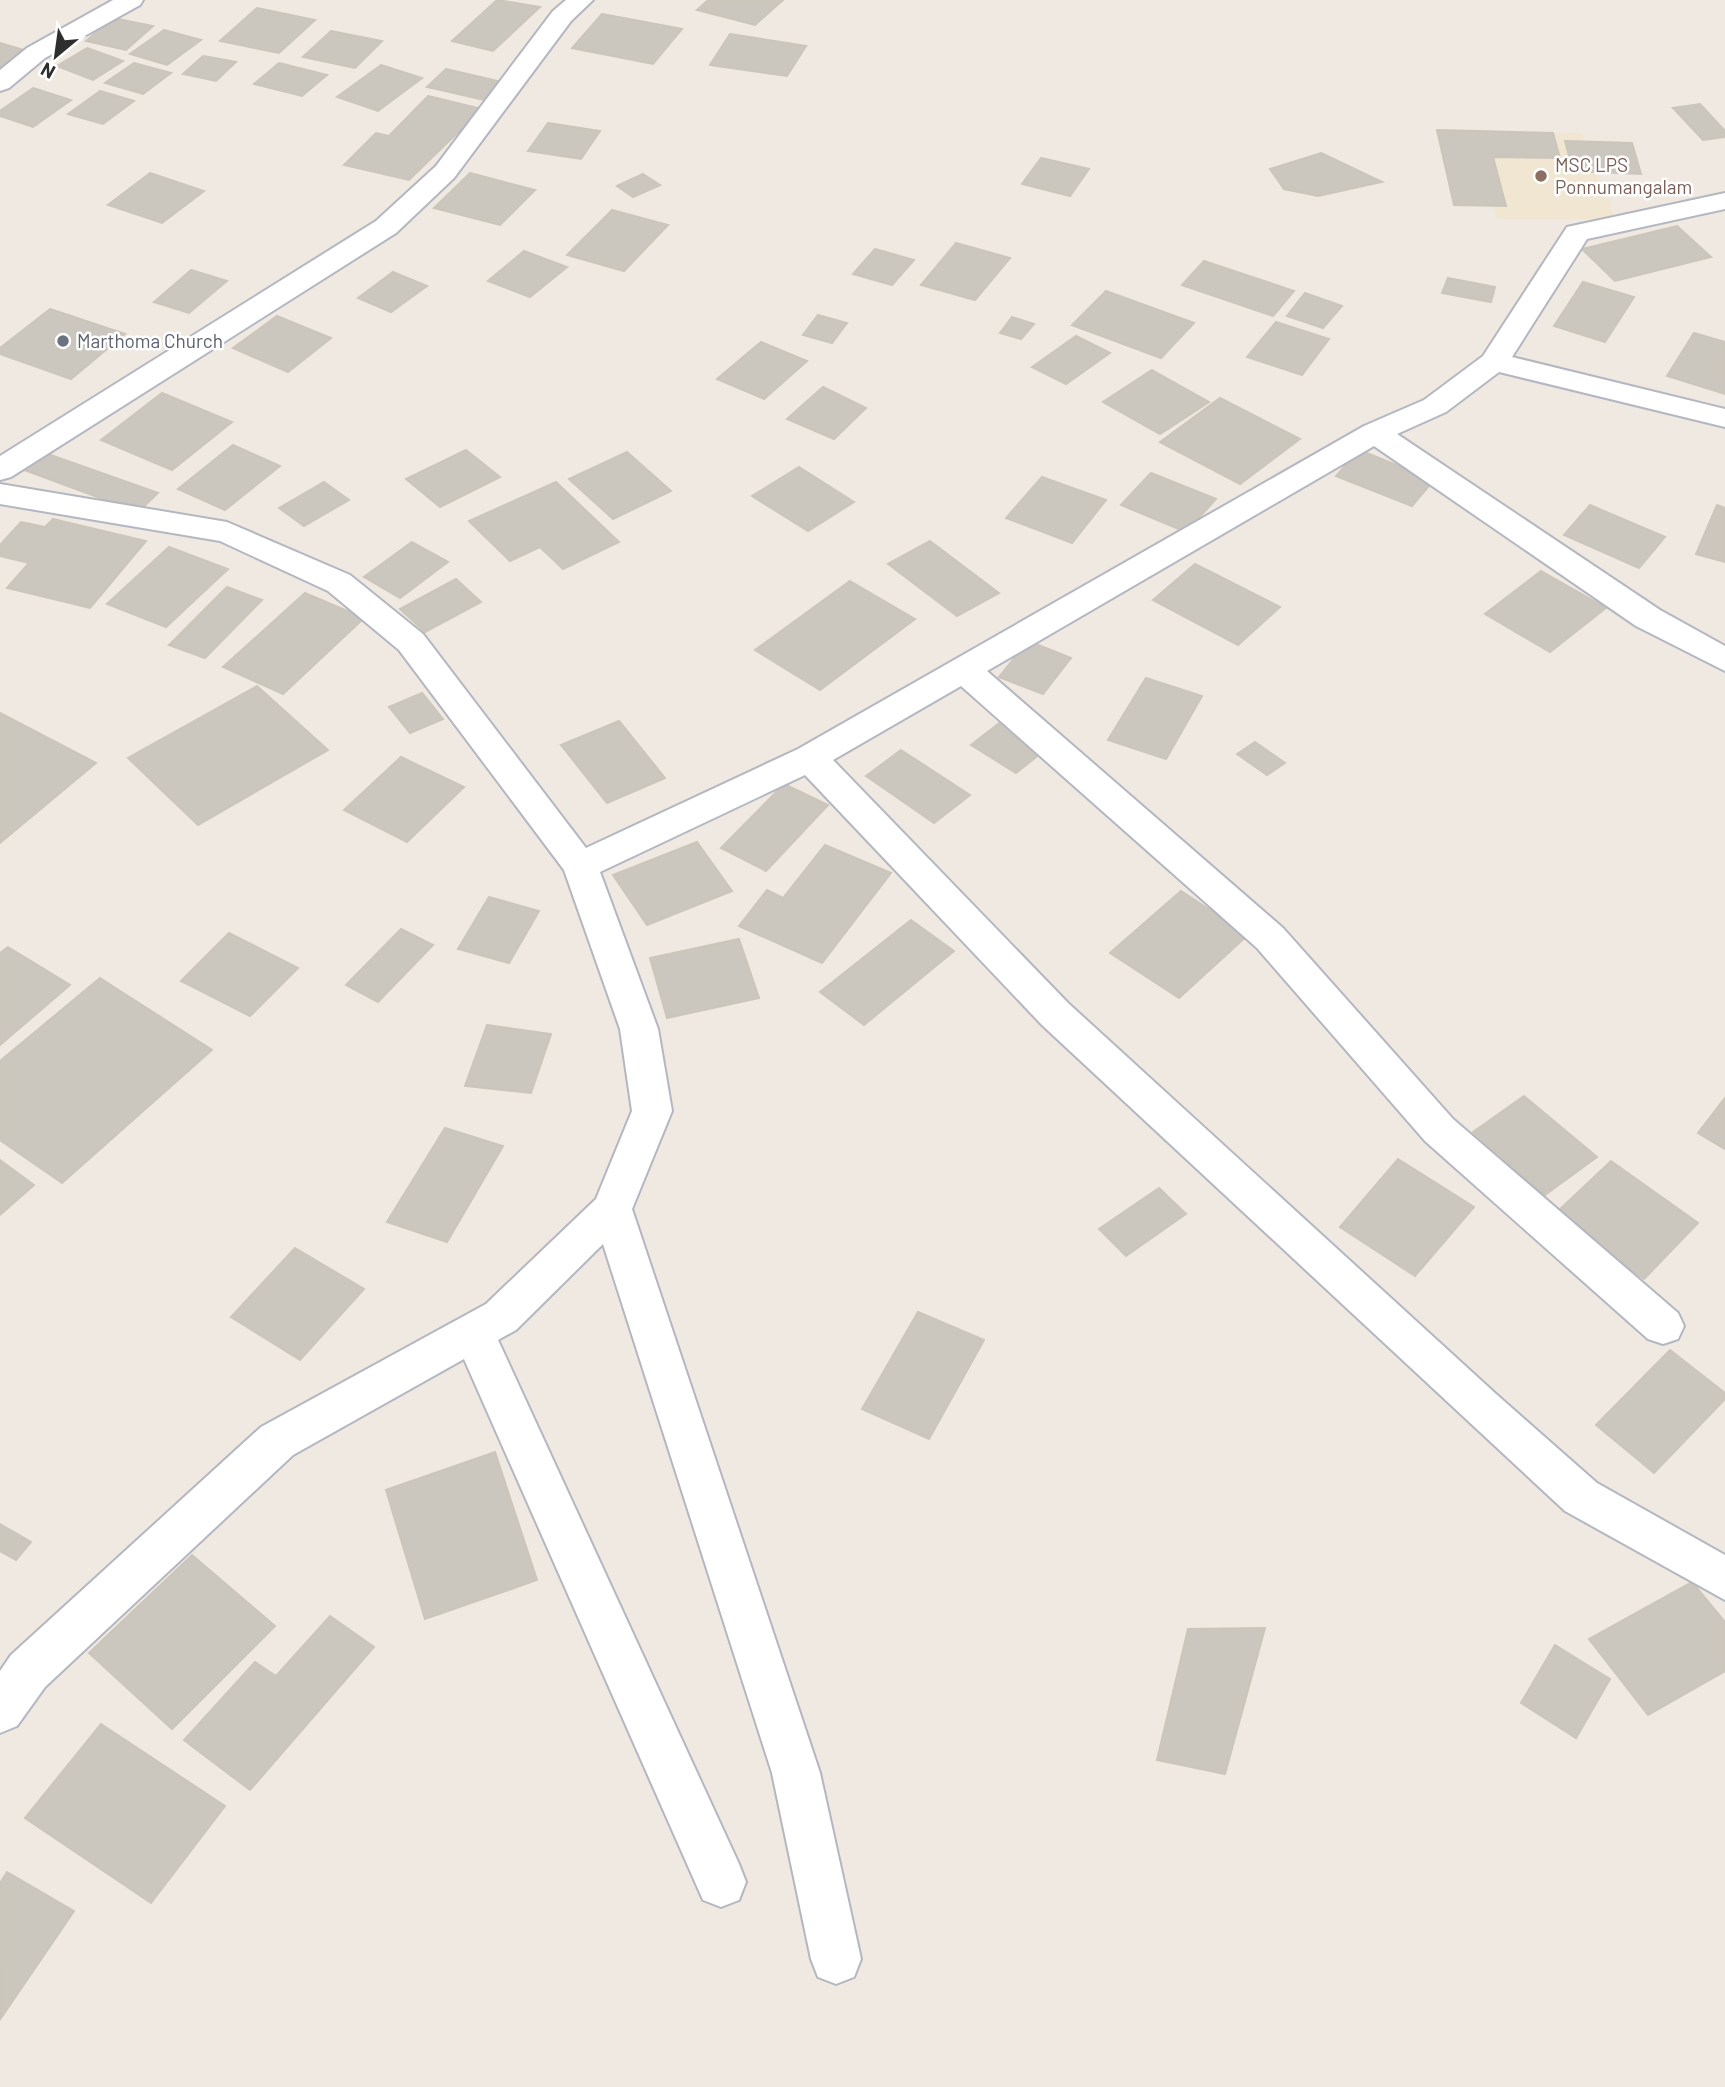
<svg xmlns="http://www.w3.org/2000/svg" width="1725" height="2087" font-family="Barlow,sans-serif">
	<rect width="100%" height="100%" fill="#efe9e1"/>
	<!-- education -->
	<path fill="#f0e6d1" d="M1581,133L1616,219H1497L1467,134Z"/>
	<!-- building -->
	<g fill="#cbc7bf" stroke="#cbc5ba" stroke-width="2">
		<path d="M497,0L540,7L493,51L452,41Z"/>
		<path d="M708,0H783L755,25L697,10Z"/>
		<path d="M257,8L315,20L279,53L220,41Z"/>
		<path d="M602,14L682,29L653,64L572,48Z"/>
		<path d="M113,18L153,26L126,50L86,41Z"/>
		<path d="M164,30L201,40L167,65L130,54Z"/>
		<path d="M331,31L382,41L355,68L303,57Z"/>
		<path d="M730,34L806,46L787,76L710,65Z"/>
		<path d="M0,43L34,53L9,70L0,67Z"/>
		<path d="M87,48L123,61L93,80L57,66Z"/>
		<path d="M203,56L236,62L216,81L183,74Z"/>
		<path d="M134,63L171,73L143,94L105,83Z"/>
		<path d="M279,63L327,75L302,96L254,84Z"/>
		<path d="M381,65L422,78L378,111L337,97Z"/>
		<path d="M446,69L502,82L484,100L427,87Z"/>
		<path d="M33,88L71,100L33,127L0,116V111Z"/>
		<path d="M100,91L134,101L103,124L68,114Z"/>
		<path d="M428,96L482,109L409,180L344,165L376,133L389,136Z"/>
		<path d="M1700,104L1725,131V137L1703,140L1673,108Z"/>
		<path d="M548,123L600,131L581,159L528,151Z"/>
		<path d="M1437,130L1553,133L1560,158L1493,157L1506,206L1454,205Z"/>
		<path d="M1565,141L1632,143L1641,174L1573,171Z"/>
		<path d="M1321,153L1382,182L1318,196L1284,189L1270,169Z"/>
		<path d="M1041,158L1089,169L1070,196L1022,184Z"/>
		<path d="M150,173L204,191L162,223L108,205Z"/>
		<path d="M470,173L535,190L500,225L434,208Z"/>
		<path d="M643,174L660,185L633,197L617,186Z"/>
		<path d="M612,210L668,225L624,271L567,255Z"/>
		<path d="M1677,226L1711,257L1615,281L1582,249Z"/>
		<path d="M956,243L1010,258L975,300L921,285Z"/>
		<path d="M875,249L914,260L892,285L853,274Z"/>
		<path d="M524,251L567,267L530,297L488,281Z"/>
		<path d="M1204,261L1294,291L1273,316L1182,285Z"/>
		<path d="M191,270L227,281L189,313L154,302Z"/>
		<path d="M393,272L427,286L391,312L358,298Z"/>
		<path d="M1448,278L1495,287L1491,302L1442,293Z"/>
		<path d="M1583,282L1634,297L1605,342L1554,326Z"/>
		<path d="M1106,291L1194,323L1161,358L1072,325Z"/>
		<path d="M1305,293L1342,306L1323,328L1287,316Z"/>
		<path d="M50,309L125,334L71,379L0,354V348Z"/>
		<path d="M818,315L847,323L832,343L803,335Z"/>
		<path d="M277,316L331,338L288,372L233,348Z"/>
		<path d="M1012,317L1034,324L1021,339L1000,333Z"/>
		<path d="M1276,322L1329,339L1302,375L1247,357Z"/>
		<path d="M1694,333L1725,342V394L1667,376Z"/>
		<path d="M1076,336L1110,353L1066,384L1032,367Z"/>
		<path d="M761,342L807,361L764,399L717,379Z"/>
		<path d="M1152,370L1209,402L1160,434L1103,402Z"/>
		<path d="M823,387L866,408L834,439L787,419Z"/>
		<path d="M162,393L232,422L172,470L101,440Z"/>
		<path d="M1220,398L1300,439L1240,484L1160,442Z"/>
		<path d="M233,445L280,466L225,510L178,489Z"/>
		<path d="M466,450L500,477L440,507L406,479Z"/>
		<path d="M1359,450L1434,480L1412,506L1336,476Z"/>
		<path d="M627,452L671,491L613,519L569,479Z"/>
		<path d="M45,453L158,493L138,512L24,470Z"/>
		<path d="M799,467L854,502L808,531L752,496Z"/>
		<path d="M1151,473L1216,499L1186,532L1121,505Z"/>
		<path d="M1042,477L1106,500L1072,543L1006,518Z"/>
		<path d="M324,482L349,500L304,526L279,508Z"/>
		<path d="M556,482L619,542L563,569L540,547L510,561L469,521Z"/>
		<path d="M1590,505L1665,537L1639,568L1564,535Z"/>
		<path d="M1717,505L1725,508V562L1696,554Z"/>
		<path d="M53,519L146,541L90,608L7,588L29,563L0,556V545L21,522L45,527Z"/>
		<path d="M930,541L999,593L957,616L888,564Z"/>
		<path d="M412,542L448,562L400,598L364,577Z"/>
		<path d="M169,547L228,569L166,627L107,604Z"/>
		<path d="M1195,564L1280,607L1238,645L1153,600Z"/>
		<path d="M1541,571L1606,608L1550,652L1485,614Z"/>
		<path d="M456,579L481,602L425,632L400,609Z"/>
		<path d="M850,581L915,619L820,690L755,650Z"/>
		<path d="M227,587L262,600L205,658L169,645Z"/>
		<path d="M305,593L364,618L283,694L223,667Z"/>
		<path d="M1028,641L1071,658L1043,694L999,677Z"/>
		<path d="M1146,678L1202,696L1166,759L1108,740Z"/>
		<path d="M257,686L328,750L198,825L128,758Z"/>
		<path d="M422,693L443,719L410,733L389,707Z"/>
		<path d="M0,713L96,763L0,843Z"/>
		<path d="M619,721L665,778L607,803L561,745Z"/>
		<path d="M1002,721L1046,749L1016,773L971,745Z"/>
		<path d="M1255,742L1285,763L1267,775L1237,754Z"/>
		<path d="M901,750L970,795L934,823L866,776Z"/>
		<path d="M401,757L464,787L407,842L344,810Z"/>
		<path d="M784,784L828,805L766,871L721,848Z"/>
		<path d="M697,842L732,891L647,925L613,875Z"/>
		<path d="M825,845L891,873L822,963L739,926L767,890L783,898Z"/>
		<path d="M1181,891L1248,935L1179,998L1110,953Z"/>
		<path d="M489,897L539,911L509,963L458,949Z"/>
		<path d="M911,920L954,951L864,1025L820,992Z"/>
		<path d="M401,929L433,945L378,1002L346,985Z"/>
		<path d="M229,933L298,968L250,1016L181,981Z"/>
		<path d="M739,939L759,998L667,1018L650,958Z"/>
		<path d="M8,947L70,985L0,1045V953Z"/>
		<path d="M100,978L212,1050L62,1183L0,1140V1061Z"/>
		<path d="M487,1025L551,1034L531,1093L465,1086Z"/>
		<path d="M1524,1096L1597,1157L1545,1195L1473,1132Z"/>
		<path d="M1725,1098V1149L1698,1133Z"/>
		<path d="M445,1128L503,1146L447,1242L387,1222Z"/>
		<path d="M1398,1159L1474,1207L1415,1276L1340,1227Z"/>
		<path d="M0,1160L34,1185L0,1215Z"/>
		<path d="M1611,1161L1698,1223L1644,1279L1555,1214Z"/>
		<path d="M1159,1188L1186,1214L1126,1256L1099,1229Z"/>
		<path d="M295,1248L364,1289L300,1360L231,1317Z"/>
		<path d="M918,1312L984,1340L929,1439L862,1409Z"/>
		<path d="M1670,1350L1725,1393V1399L1654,1473L1596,1425Z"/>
		<path d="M495,1452L537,1580L425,1619L386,1490Z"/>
		<path d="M0,1524L31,1542L16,1560L0,1551Z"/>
		<path d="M192,1555L275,1626L172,1729L89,1653Z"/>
		<path d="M1692,1582L1725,1622V1671L1648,1715L1589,1639Z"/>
		<path d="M330,1616L374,1647L250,1790L184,1740L255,1662L276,1676Z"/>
		<path d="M1265,1628L1225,1774L1157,1760L1188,1629Z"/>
		<path d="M1555,1645L1610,1679L1576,1738L1521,1703Z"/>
		<path d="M101,1724L225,1806L151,1903L25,1818Z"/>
		<path d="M7,1872L74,1911L1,2018L0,1883Z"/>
	</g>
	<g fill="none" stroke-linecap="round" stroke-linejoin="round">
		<!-- minor casing -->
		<g stroke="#b4b7c1" stroke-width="4">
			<g id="minor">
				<path d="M113,0H143L140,5L45,58L9,88L0,91V70L27,48Z"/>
				<path d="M566,0H593L571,21L454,178L396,233L11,477L0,480V456L376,221L436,166L553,11Z"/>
				<path d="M1725,193V209L1587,239L1512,357L1725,409V427L1499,372L1446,412L1397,434L1660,610L1725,646V671L1636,626L1374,446L987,671L1283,928L1453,1119L1678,1313L1684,1326L1678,1339L1663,1344L1648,1339L1425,1141L1257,948L961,686L833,760L1068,1003L1496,1394L1597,1483L1725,1555V1600L1565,1511L1042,1025L805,775L600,872L658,1029L672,1111L632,1209L820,1773L861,1959L854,1977L836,1984L818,1977L811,1959L772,1773L603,1244L516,1330L498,1340L739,1864L746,1882L739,1900L721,1907L703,1900L464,1359L293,1455L45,1687L17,1726L0,1733V1671L11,1655L261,1427L486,1304L596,1199L632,1111L620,1029L564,870L399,650L328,591L220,541L0,504V484L227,522L350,575L423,634L586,848L798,749L1364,426L1424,400L1483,356L1567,227Z"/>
			</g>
		</g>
		<!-- minor -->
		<use href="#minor" fill="#fff" fill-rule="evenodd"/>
	</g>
	<!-- markers -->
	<circle fill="#8d6e63" stroke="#fff" stroke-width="2.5" cx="1541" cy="176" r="7"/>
	<circle fill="#6b7280" stroke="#fff" stroke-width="2.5" cx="63" cy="341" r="7"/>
	<g text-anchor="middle" stroke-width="5" stroke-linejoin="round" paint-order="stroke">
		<!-- far-education labels -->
		<g font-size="19" fill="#785e54" stroke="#fff" text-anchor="start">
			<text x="1555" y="172">MSC LPS<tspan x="1555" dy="22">Ponnumangalam</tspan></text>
		</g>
		<!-- far-worship labels -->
		<g font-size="19" fill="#5b616d" stroke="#fff" text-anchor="start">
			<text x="77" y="348">Marthoma Church</text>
		</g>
	</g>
	<!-- north arrow -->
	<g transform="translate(56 56) rotate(209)" stroke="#ffffff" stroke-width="5" paint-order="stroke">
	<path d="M0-5L12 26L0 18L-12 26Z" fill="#2e2e2e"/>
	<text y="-10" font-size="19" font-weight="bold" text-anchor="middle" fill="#2e2e2e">N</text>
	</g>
</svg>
